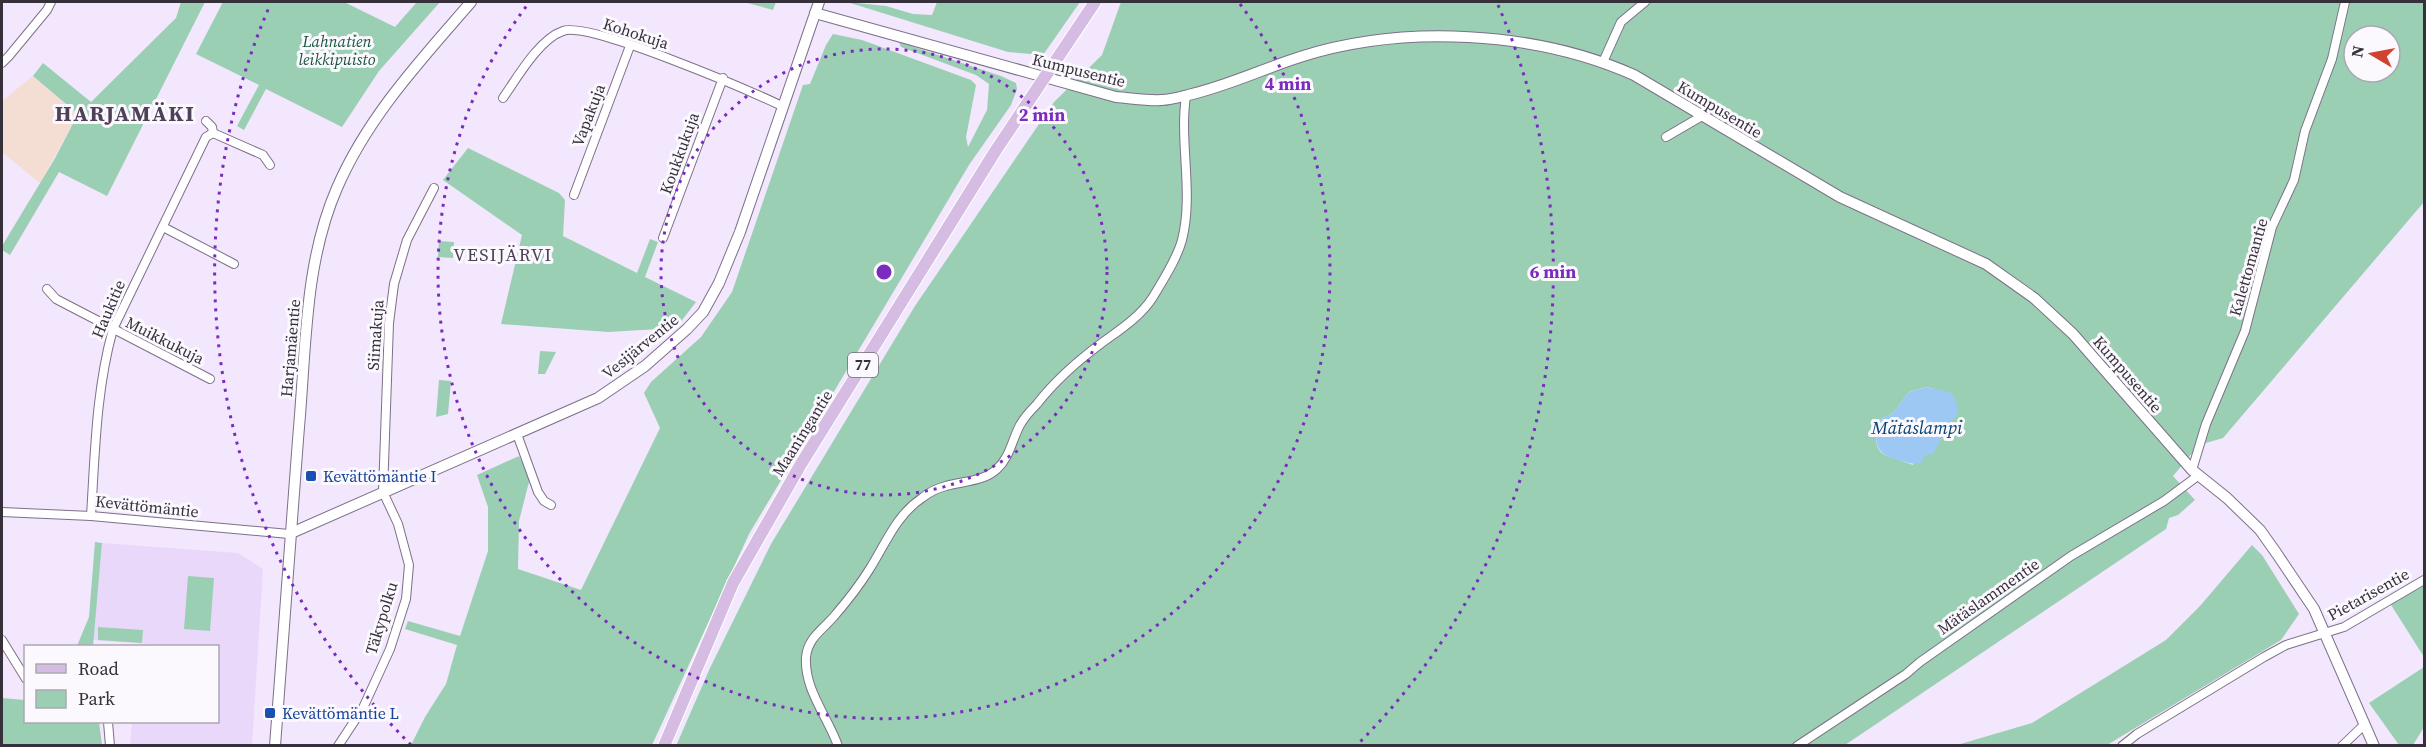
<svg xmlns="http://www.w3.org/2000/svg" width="2426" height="747" font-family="'Source Serif 4',serif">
	<rect width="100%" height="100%" fill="#f2e7fd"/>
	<!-- commercial -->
	<path fill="#f4ddd2" d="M33,76L78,114L40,183L2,152V101Z"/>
	<!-- built -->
	<path fill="#ead8fb" d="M102,543L238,553L263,569L252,745H130L132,722H218V646H148V644L93,640Z"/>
	<!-- green -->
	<g fill="#9acfb4" fill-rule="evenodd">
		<path d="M181,2H205L107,196L59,172L10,255L2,250V246L54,160L78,114L33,76L43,63L91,102L176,18Z"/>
		<path d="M223,2H344L395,27L417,2H440L379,71L342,127L266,89L244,130L237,126L259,85L196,54Z"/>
		<path d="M744,2H776L773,10Z"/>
		<path d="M847,2L886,6L913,14L932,15L937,2H1080L1043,55L1008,52Z"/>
		<path d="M1121,2H2424V202L2223,438L2199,445L2173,476L2195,500L2178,515L2169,518L2166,529L1845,745L676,746L710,668L771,544L915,306L1054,102L1102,55ZM2354,36H2390V72H2354ZM1926,387L1935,389L1913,465C1884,453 1872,460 1877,421L1893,413L1909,392Z"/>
		<path d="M833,34L862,40L971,80L976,85L966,137L968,147L987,110L989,84L976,75L901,47L899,42L1001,76L1016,83L1017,89L1011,105L969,165L749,534L652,745H411L425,717L446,684L457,645L405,629L408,621L460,636L488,551V507L477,475L519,456L530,478L519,521L518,569L581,590L660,428L644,393L651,382L701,337L732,292L803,85L810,84L826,45Z"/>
		<path d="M468,148L559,193L565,200L563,236L637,273L650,239L658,242L645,277L696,302L676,328L608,332L501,324L522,235L443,180Z"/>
		<path d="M439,241L454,242L453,258L438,257Z"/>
		<path d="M540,351L556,352L545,374H538Z"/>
		<path d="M439,380L451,381L448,414L436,417Z"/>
		<path d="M95,542L102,543L93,646H77L89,617Z"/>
		<path d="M2252,545L2262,555L2299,614L2281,640L2107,745H1957L2032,723L2166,640L2200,606Z"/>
		<path d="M188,576L214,578L210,631L184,629Z"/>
		<path d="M2424,585V657L2388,600Z"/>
		<path d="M98,627L143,630L142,643L98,640Z"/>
		<path d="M2424,667V727L2413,745H2399L2369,703Z"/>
		<path d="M2,698L25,700L26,722H99L102,745H2Z"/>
	</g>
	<!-- water -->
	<path fill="#9ec8f4" d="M1926,387L1952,393C1959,407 1961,416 1947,425L1948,434L1942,438L1933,454L1925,455L1921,463C1913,465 1910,463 1902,461C1876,455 1874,446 1877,421L1893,413L1909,392Z"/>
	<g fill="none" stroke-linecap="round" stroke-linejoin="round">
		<!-- minor casing -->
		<g stroke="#7d7089" stroke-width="10">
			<g id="minor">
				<path d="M1603,62L1621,22L1645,2"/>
				<path d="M2,63L9,56L47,10L51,2"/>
				<path d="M503,98C517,78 539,39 563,31C589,21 750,91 782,106"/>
				<path d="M206,121L212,127L213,133"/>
				<path d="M213,133L263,155L270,165"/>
				<path d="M1666,137L1702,116"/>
				<path d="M574,195L630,46"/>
				<path d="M163,227L234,264"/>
				<path d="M663,238L723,78"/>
				<path d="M47,289L56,299L210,379"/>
				<path d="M517,434L538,492L544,501L551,505"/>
				<path d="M2192,470L2206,424L2245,331L2272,227L2294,180L2305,131L2332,59L2345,2"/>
				<path d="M2,512L91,516L289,534"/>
				<path d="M91,516C95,453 96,390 113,329L206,137L213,133"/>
				<path d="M2,640L26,679"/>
				<path d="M108,722L110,746"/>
				<path d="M338,746L363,708L390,649L406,599L409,565L398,524L383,492L389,323L394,284L407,240L434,188"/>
				<path d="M838,746C828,717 804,690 806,657C808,637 824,629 836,614C848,600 859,586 869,570C885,545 896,515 922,498C928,493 938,488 946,486C962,481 983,482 997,469C1010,457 1012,440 1020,425C1024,418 1031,410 1037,404C1054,382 1080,359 1103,342C1121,329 1141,316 1153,297C1163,280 1177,259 1182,240C1194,193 1179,143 1186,96"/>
				<path d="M1797,746L1906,674L1920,662L2071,556L2164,501L2199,475"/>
				<path d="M2122,746L2137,734L2264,657L2286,645L2344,627L2424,580"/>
				<path d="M2342,746L2364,725"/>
			</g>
		</g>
		<!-- tertiary casing -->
		<g stroke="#7d7089" stroke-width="12">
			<g id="tertiary">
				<path d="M815,13L1116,97C1131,98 1147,101 1162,100C1170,100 1180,97 1188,95C1228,86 1262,69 1300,57C1403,24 1535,31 1634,75L1840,197L1986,264L2034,298L2073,334L2192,470L2227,498L2260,530L2277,554L2314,609L2374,746"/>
				<path d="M289,534L598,398L645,366L687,329L703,312L719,283L740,232L819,2"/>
				<path d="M275,746C283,635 291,525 300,415C306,339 306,259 337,188C368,116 421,60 471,2"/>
			</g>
		</g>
		<!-- primary casing -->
		<g stroke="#fff" stroke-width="14">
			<path id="primary" d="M664,746L733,583L801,464L996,150L1095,2"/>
		</g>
		<!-- minor -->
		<use href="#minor" stroke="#fff" stroke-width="8"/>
		<!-- tertiary -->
		<use href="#tertiary" stroke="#fff" stroke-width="10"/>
		<!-- primary -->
		<use href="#primary" stroke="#d6bce2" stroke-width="12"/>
	</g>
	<!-- distance rings -->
	<g fill="none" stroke="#7b2cbf" stroke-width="3" stroke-dasharray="3 6">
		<circle cx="884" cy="272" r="223"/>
		<path d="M1240 4A446 446 0 1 1 528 4"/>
		<path d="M411 745A669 669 0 0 1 270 5M1498 5A669 669 0 0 1 1357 745"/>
	</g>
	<!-- markers -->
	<g fill="#1a4fb4" stroke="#fbf8fe" stroke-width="2">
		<rect x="305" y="470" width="12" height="12" rx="3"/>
		<rect x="264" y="707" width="12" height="12" rx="3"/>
	</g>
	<g text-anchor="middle" stroke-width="6" stroke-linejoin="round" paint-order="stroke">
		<!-- shield labels -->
		<rect fill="#fbf8fe" stroke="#716c76" stroke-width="1.5" x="848" y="353" width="30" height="24" rx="4.5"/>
		<g font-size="15" font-weight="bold" fill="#36303b">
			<text x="863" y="370">77</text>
		</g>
		<!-- street labels -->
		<g font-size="16" fill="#36303b" stroke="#fbf8fe">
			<text transform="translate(636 33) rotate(18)" y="6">Kohokuja</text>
			<text transform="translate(1079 70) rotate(14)" y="6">Kumpusentie</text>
			<text transform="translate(1720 109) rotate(31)" y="6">Kumpusentie</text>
			<text transform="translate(588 115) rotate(-69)" y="6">Vapakuja</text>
			<text transform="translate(679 153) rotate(-70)" y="6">Koukkukuja</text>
			<text transform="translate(2248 267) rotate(-74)" y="6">Kalettomantie</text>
			<text transform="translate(108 309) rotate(-67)" y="6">Haukitie</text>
			<text transform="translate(375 335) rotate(-86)" y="6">Siimakuja</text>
			<text transform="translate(165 340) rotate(27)" y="6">Muikkukuja</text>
			<text transform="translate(640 346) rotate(-39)" y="6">Vesijärventie</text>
			<text transform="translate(290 348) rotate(-85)" y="6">Harjamäentie</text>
			<text transform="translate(2128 374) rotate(49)" y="6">Kumpusentie</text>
			<text transform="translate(802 433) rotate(-58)" y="6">Maaningantie</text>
			<text transform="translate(147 506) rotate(6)" y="6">Kevättömäntie</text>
			<text transform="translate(2368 594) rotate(-29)" y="6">Pietarisentie</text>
			<text transform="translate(1988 596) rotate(-35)" y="6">Mätäslammentie</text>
			<text transform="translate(381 618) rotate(-73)" y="6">Täkypolku</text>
		</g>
		<!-- park labels -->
		<g font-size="16" font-style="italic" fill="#18553c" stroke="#fbf8fe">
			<text x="337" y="47">Lahnatien<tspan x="337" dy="18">leikkipuisto</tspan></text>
		</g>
		<!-- transit labels -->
		<g font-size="16" fill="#164399" stroke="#fbf8fe" text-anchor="start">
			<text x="323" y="482">Kevättömäntie I</text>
			<text x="282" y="719">Kevättömäntie L</text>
		</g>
		<!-- neighbourhood labels -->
		<g font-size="18" letter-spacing="1.5" fill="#4d4057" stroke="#fbf8fe">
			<text x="503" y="261">VESIJÄRVI</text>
		</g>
		<!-- water labels -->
		<g font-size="18" font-style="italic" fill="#064273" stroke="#fbf8fe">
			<text x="1917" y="434">Mätäslampi</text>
		</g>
		<!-- district labels -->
		<g font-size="22" font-weight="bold" letter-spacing="1.5" fill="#4d4057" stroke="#fbf8fe">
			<text x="125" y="121">HARJAMÄKI</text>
		</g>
	</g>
	<circle cx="884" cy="272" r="9" fill="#7b2cbf" stroke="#fbf8fe" stroke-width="3"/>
	<g font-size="18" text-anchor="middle" font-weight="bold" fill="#7b2cbf" stroke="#fbf8fe" stroke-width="6" stroke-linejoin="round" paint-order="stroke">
		<text x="1288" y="90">4 min</text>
		<text x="1042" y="121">2 min</text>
		<text x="1553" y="278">6 min</text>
	</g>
	<!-- border -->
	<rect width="2426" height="747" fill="none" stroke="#36303b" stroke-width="6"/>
	<!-- legend -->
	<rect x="24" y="645" width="195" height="78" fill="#fbf8fe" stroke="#aca8b0" stroke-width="1.5"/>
	<rect x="36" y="664" width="30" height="9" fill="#d6bce2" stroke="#aca8b0" stroke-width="1.5"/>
	<text x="78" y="675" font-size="18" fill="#36303b">Road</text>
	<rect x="36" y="690" width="30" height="18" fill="#9acfb4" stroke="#aca8b0" stroke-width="1.5"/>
	<text x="78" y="705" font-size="18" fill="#36303b">Park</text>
	<!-- north arrow -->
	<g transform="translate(2372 54) rotate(280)"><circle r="28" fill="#fbf8fe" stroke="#aca8b0" stroke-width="1.5"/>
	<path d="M0-4.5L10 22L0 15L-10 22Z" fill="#cf422f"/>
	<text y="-9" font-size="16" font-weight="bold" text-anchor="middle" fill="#36303b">N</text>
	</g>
</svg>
